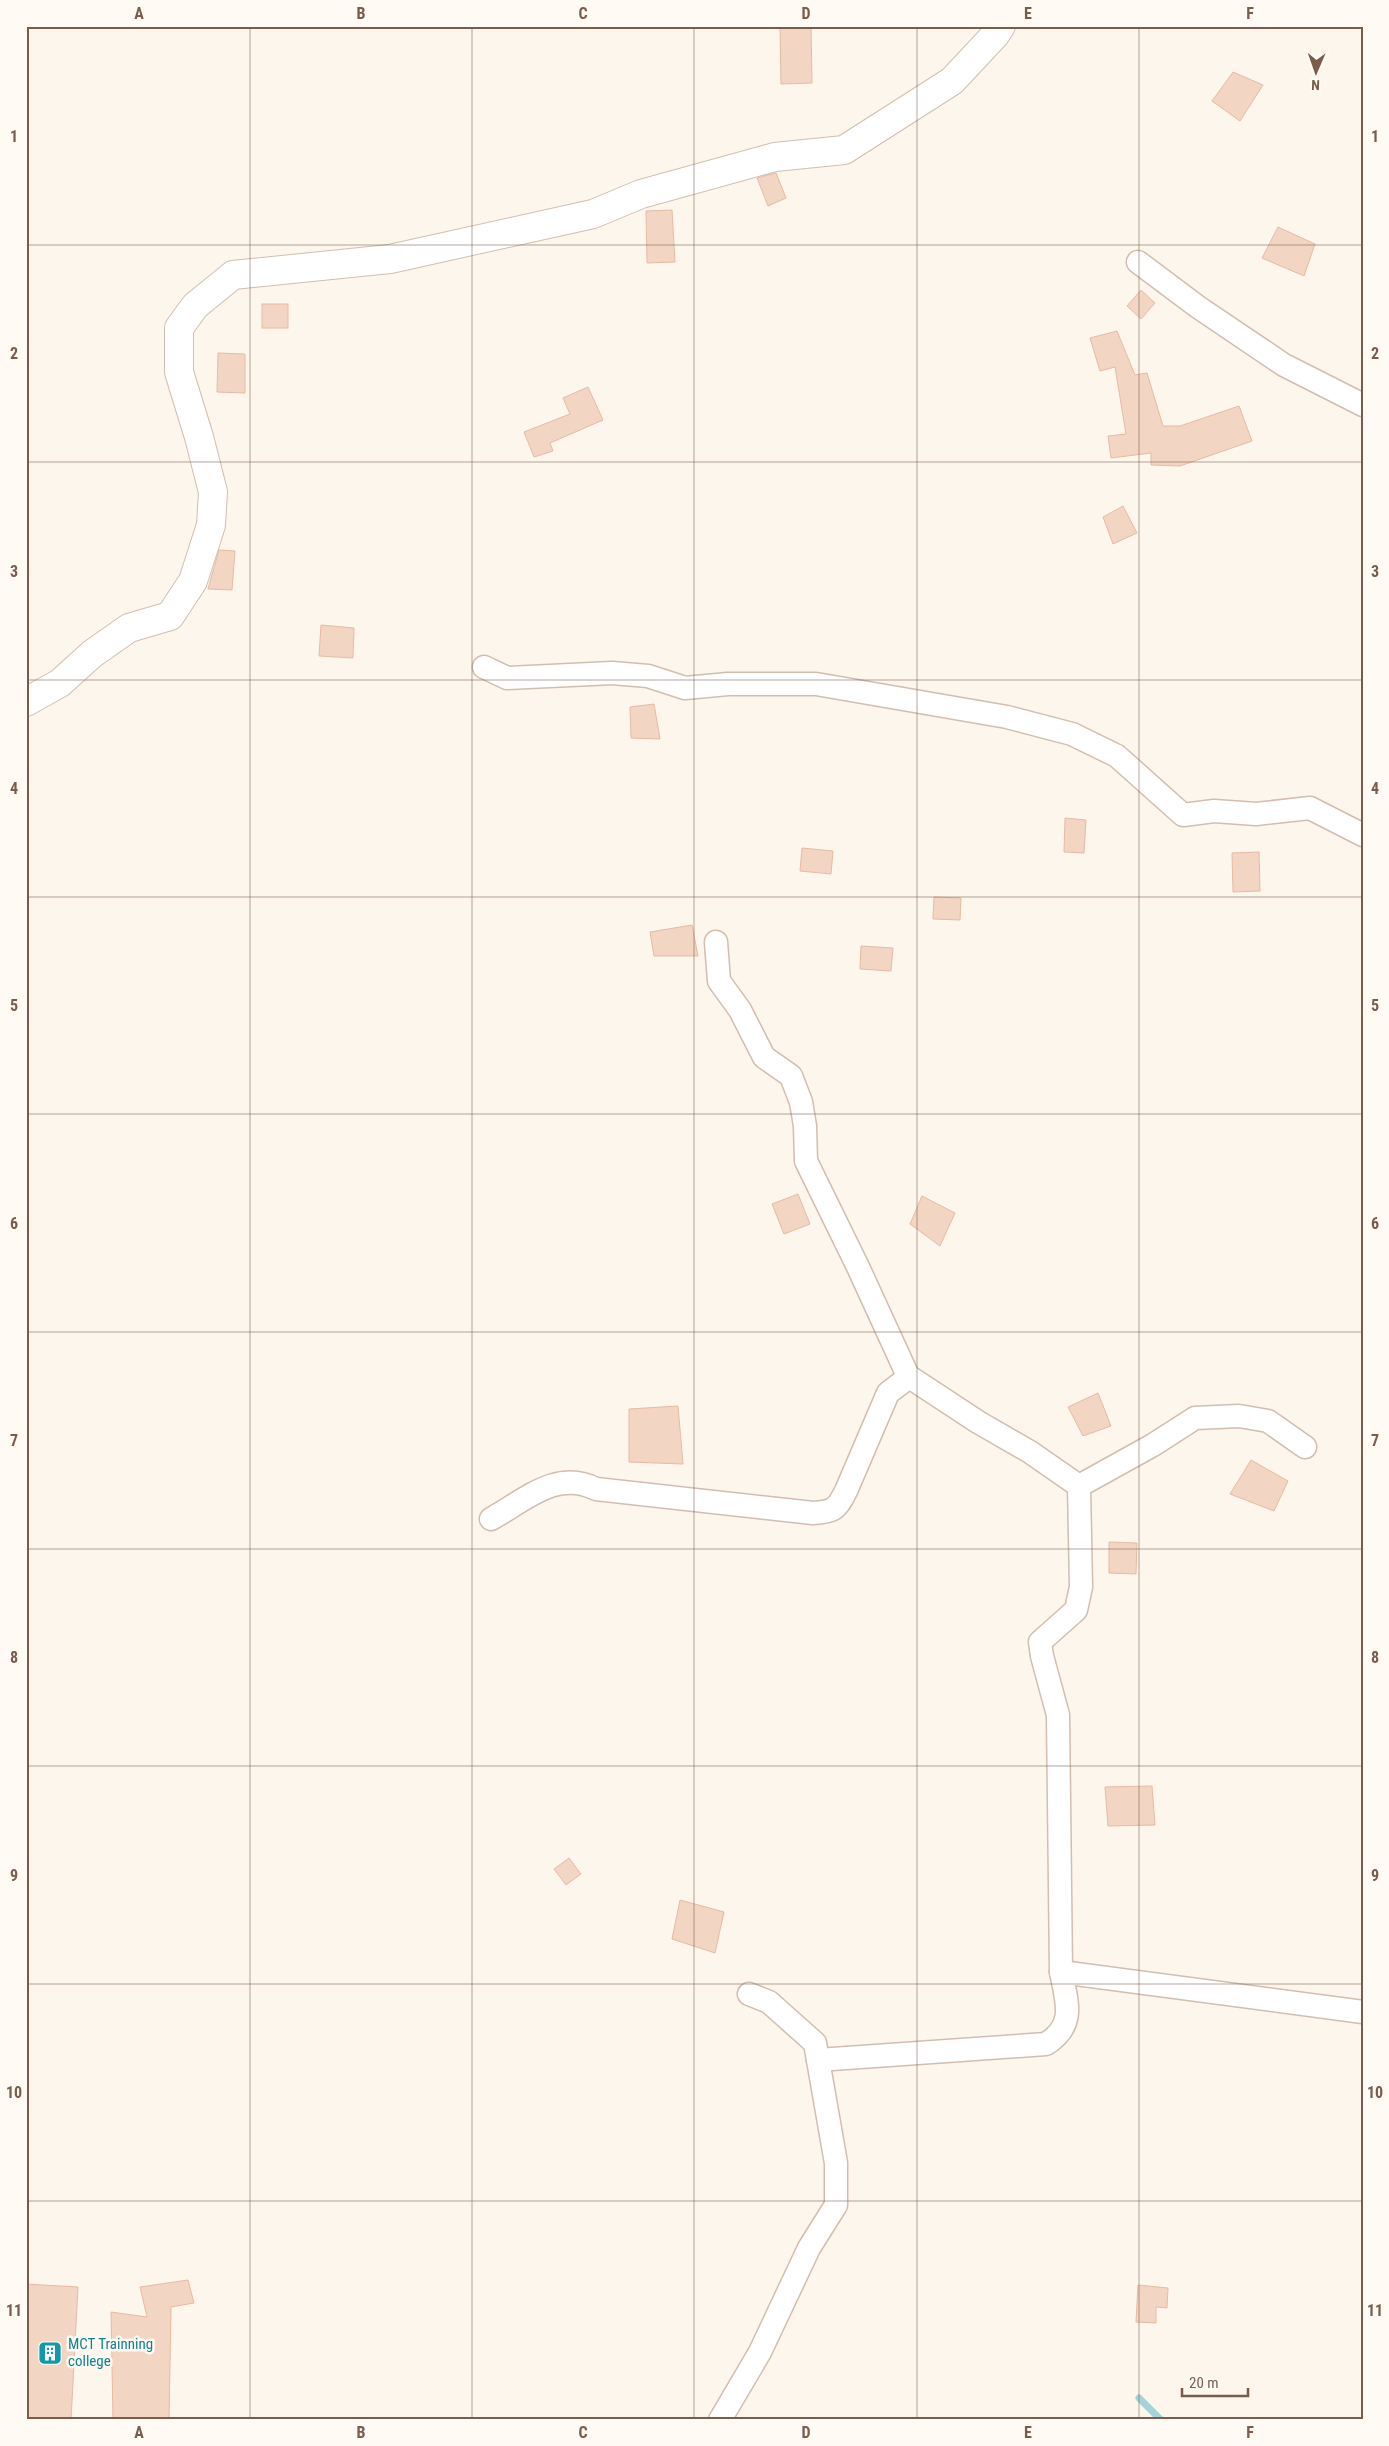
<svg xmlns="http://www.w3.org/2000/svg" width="1389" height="2446" font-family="'Roboto Condensed',sans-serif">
	<rect width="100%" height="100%" fill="#fdf6ec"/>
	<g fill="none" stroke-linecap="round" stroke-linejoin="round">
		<!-- stream -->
		<path stroke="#a5d3da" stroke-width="7" d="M1139,2398L1161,2420"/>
	</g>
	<!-- building -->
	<g fill="#f3d5c3" stroke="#e6bba3">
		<path d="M780,26H811L812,83L781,84Z"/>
		<path d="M1233,72L1263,85L1240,121L1212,101Z"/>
		<path d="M776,173L786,198L768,206L757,178Z"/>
		<path d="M672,210L675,262L647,263L646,211Z"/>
		<path d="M1278,227L1315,244L1304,276L1262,258Z"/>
		<path d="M1141,290L1155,303L1141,319L1127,306Z"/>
		<rect x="262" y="304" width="26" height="24"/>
		<path d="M1117,331L1135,375L1147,373L1163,426H1180L1239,406L1252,441L1180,466L1151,465V453L1111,458L1108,436L1126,434L1115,367L1100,371L1090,338Z"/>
		<path d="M218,353L245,354V393L217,392Z"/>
		<path d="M588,387L603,420L550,443L553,451L534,457L524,432L570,414L563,398Z"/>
		<path d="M1123,506L1137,533L1113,544L1103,517Z"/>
		<path d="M219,550L235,551L232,590L208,589Z"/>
		<path d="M321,625L354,628L353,658L319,656Z"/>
		<path d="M654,704L660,739L631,738L630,707Z"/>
		<path d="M1065,818L1086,820L1084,853L1064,852Z"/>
		<path d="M802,848L833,851L831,874L800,871Z"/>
		<path d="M1259,852L1260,891L1233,892L1232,853Z"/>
		<path d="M934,897L961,898L960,920L933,919Z"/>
		<path d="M692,925L698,956H654L650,932Z"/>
		<path d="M861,946L893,948L891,971L860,969Z"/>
		<path d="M798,1194L810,1224L784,1234L772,1204Z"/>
		<path d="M922,1196L955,1213L940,1246L910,1224Z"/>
		<path d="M1098,1393L1111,1426L1083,1436L1068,1407Z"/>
		<path d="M678,1406L683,1464L629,1462V1409Z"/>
		<path d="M1251,1460L1288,1481L1274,1511L1230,1494Z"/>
		<path d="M1109,1542L1137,1543L1136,1574L1109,1573Z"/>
		<path d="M1152,1786L1155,1825L1108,1826L1105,1787Z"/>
		<path d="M569,1858L581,1874L566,1885L554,1869Z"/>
		<path d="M680,1900L724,1912L715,1953L672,1939Z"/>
		<path d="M188,2280L194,2303L171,2307L169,2420H113L111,2312L147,2317L140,2287Z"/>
		<path d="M26,2284L78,2287L71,2420H26Z"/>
		<path d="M1138,2285L1168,2288L1167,2308L1156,2307V2323L1136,2322Z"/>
	</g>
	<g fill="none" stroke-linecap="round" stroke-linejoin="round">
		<!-- minor casing -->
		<g stroke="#d1beb0" stroke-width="25">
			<g id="minor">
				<path d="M1138,262L1198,307L1284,365L1363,405"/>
				<path d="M484,667L507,678L612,673L648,676L685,688L728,684H816L1007,717L1072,734L1117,756L1183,815L1214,811L1256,814L1310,808L1363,835"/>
				<path d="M716,942L719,981L740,1010L764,1057L791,1076L801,1102L805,1126L806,1161L858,1267L908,1376L978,1422L1030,1452L1079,1486L1153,1445L1195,1418L1239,1416L1268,1421L1305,1447"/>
				<path d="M491,1519C525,1500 557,1469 596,1489L813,1513C834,1512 837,1509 846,1491L888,1393L909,1377"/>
				<path d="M1061,1972L1363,2012"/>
				<path d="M818,2060L1046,2044C1076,2025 1067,2003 1061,1972L1058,1715L1042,1656L1040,1642L1076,1610L1081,1587L1079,1486"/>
				<path d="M720,2420L760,2352L809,2248L836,2205V2163L815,2043L769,2002L749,1994"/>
			</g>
		</g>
		<!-- tertiary casing -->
		<g stroke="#d1beb0" stroke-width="30">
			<path id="tertiary" d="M26,702L60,683L92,654L129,628L170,616L193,581L211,525L213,492L199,437L179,372V328L195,306L233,275L390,259L593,214L641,194L775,157L844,150L952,81L995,35L1001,26"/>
		</g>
		<!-- minor -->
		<use href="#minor" stroke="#fff" stroke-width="22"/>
		<!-- tertiary -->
		<use href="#tertiary" stroke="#fff" stroke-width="28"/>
	</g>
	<!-- grid -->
	<path fill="none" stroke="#7a5c4d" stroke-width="1" stroke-opacity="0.55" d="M250,26V2420M472,26V2420M694,26V2420M917,26V2420M1139,26V2420M26,245H1363M26,462H1363M26,680H1363M26,897H1363M26,1114H1363M26,1332H1363M26,1549H1363M26,1766H1363M26,1984H1363M26,2201H1363"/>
	<!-- icons -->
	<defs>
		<g id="building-square" transform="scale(1.25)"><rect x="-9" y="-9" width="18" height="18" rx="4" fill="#0f9aa8" stroke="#fffaf3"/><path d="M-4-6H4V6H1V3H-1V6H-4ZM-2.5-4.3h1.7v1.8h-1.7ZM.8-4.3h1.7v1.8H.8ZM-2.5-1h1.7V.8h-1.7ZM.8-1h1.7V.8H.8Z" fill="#fff"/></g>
	</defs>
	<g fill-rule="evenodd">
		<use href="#building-square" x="50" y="2353"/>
	</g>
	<g text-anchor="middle" stroke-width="5" stroke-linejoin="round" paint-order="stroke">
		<!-- culture labels -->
		<g font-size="15" fill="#0d838f" stroke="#fffaf3" text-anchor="start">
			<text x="68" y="2349">MCT Trainning<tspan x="68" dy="17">college</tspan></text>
		</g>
	</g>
	<!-- border -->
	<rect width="1389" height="2446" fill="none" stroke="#fffaf3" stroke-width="55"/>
	<!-- north arrow -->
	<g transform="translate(1316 72) rotate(182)" stroke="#fffaf3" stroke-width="4" paint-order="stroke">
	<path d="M0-4L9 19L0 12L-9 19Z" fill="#7a5c4d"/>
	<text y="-8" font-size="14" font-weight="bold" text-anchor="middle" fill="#7a5c4d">N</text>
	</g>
	<!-- scale -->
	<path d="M1182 2388v8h66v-8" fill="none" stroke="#7a5c4d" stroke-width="2.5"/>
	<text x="1189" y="2388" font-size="15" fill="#7a5c4d" stroke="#fffaf3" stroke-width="4" paint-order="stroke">20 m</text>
	<rect x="28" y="28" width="1334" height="2390" fill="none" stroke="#7a5c4d" stroke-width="2"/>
	<g font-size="16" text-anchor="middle" font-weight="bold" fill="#7a5c4d">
		<text x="139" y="19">A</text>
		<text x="361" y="19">B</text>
		<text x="583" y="19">C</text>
		<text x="806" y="19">D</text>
		<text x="1028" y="19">E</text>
		<text x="1250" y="19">F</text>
		<text x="14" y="142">1</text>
		<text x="1375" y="142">1</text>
		<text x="14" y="359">2</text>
		<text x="1375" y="359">2</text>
		<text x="14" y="577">3</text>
		<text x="1375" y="577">3</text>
		<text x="14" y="794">4</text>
		<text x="1375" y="794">4</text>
		<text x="14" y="1011">5</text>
		<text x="1375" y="1011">5</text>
		<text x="14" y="1229">6</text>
		<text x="1375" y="1229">6</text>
		<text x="14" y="1446">7</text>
		<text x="1375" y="1446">7</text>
		<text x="14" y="1663">8</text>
		<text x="1375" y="1663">8</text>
		<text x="14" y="1881">9</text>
		<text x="1375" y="1881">9</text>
		<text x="14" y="2098">10</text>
		<text x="1375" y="2098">10</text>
		<text x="14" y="2316">11</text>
		<text x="1375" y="2316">11</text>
		<text x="139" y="2438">A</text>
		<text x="361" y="2438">B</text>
		<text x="583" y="2438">C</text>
		<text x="806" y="2438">D</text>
		<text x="1028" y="2438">E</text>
		<text x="1250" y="2438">F</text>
	</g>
</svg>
